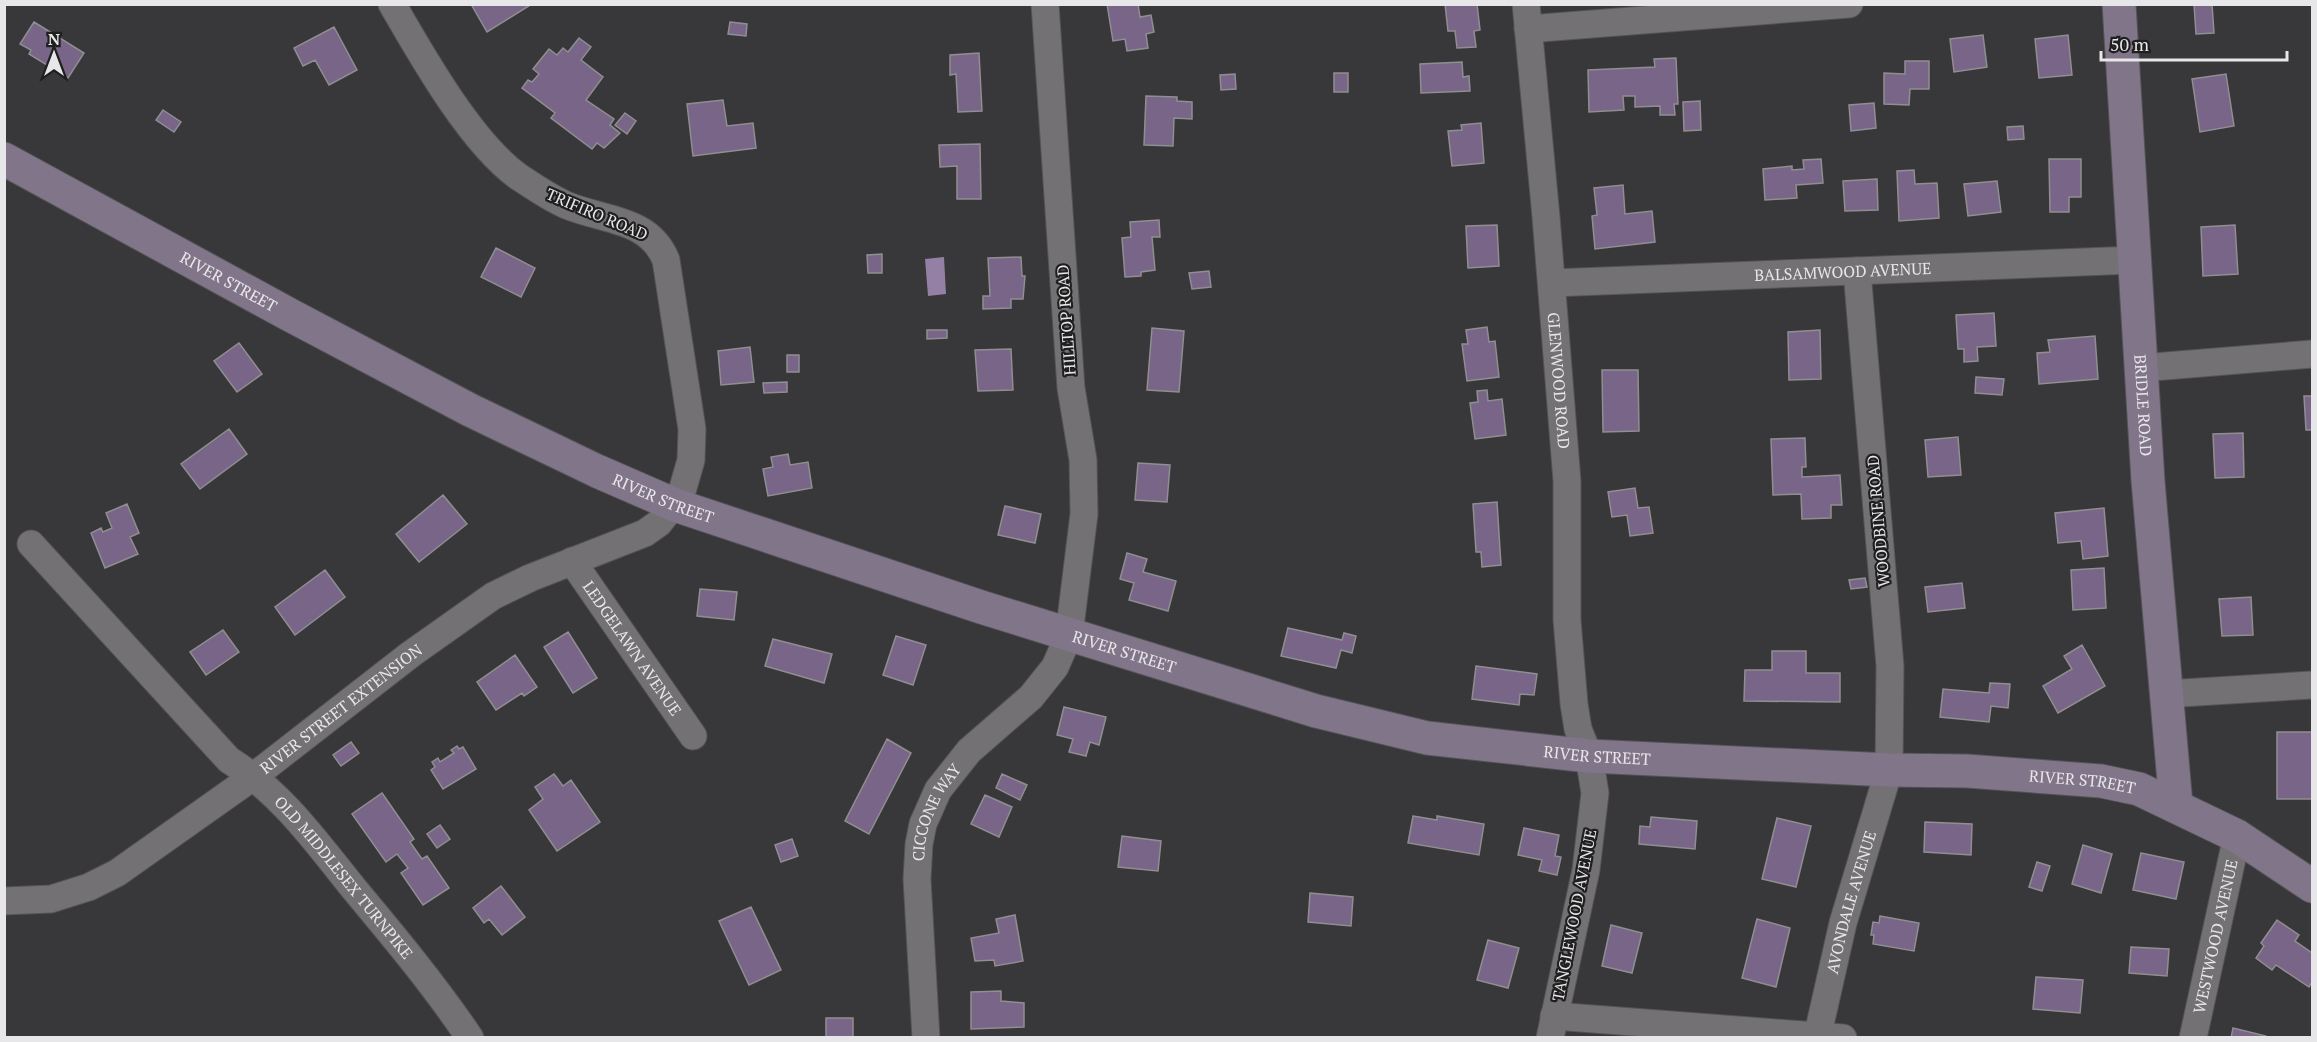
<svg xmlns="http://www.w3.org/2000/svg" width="2317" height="1042" viewBox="0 0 2317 1042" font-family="'PT Serif',serif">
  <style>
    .water { fill: #9480a5 }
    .building { fill: #786588; stroke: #8f8e90; stroke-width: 1.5 }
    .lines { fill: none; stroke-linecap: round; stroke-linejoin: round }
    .street-casing { stroke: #545355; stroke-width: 29 }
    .secondary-casing { stroke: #545355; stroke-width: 35 }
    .street { stroke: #737174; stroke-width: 27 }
    .secondary { stroke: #81758a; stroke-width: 33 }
    .labels { text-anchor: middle; stroke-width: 4.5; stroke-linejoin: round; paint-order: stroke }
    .street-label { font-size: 16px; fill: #e7e6e8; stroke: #1f1f20 }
  </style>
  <rect width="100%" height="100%" fill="#383739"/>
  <path class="water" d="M 944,257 L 946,294 L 928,296 L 925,259 Z"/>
  <path class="building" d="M 471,4 L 532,4 L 487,32 Z
    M 1107,4 L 1138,4 L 1140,17 L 1151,15 L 1154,32 L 1146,34 L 1148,48 L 1127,51 L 1125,39 L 1113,41 Z
    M 1445,4 L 1477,4 L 1480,30 L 1474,31 L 1476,47 L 1457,48 L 1455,31 L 1448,31 Z
    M 2194,4 L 2212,4 L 2214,33 L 2196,34 Z
    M 34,22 L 84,53 L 68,78 L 29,54 L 31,50 L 20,44 Z
    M 730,22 L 747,24 L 746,36 L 728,34 Z
    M 334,27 L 357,70 L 329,85 L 315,60 L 303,66 L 294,48 Z
    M 1983,35 L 1987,67 L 1954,72 L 1950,39 Z
    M 2068,35 L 2072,75 L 2039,78 L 2035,39 Z
    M 579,38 L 591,47 L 581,60 L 603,77 L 586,100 L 614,119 L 610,125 L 620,133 L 604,148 L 597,143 L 592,149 L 551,118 L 555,113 L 522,88 L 528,80 L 532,82 L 539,74 L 533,69 L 549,49 L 557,55 L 563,48 L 568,52 Z
    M 979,53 L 982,111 L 958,112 L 956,74 L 950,75 L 950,55 Z
    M 1676,58 L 1678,104 L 1674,104 L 1675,115 L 1660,115 L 1660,106 L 1635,107 L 1635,96 L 1623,96 L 1624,110 L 1589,112 L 1588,70 L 1655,67 L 1654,59 Z
    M 1905,61 L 1929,61 L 1929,89 L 1910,89 L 1909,105 L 1884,104 L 1884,73 L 1905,74 Z
    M 1462,62 L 1463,77 L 1469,76 L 1470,91 L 1421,93 L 1420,64 Z
    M 1334,73 L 1348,73 L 1348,92 L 1334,92 Z
    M 1235,74 L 1236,89 L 1221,90 L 1220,75 Z
    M 2226,74 L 2234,126 L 2200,132 L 2192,79 Z
    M 1146,96 L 1177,97 L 1177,101 L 1192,102 L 1192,119 L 1174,118 L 1173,146 L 1144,145 Z
    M 723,100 L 727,126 L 753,123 L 756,148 L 693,156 L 687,104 Z
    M 1700,101 L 1701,130 L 1684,131 L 1683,102 Z
    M 1874,103 L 1876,128 L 1851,131 L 1849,105 Z
    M 163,110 L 181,122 L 174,132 L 156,120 Z
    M 625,113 L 636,121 L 627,134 L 615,125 Z
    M 1481,123 L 1484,163 L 1452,166 L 1448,131 L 1462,130 L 1461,125 Z
    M 2023,126 L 2024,139 L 2008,140 L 2007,127 Z
    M 980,144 L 981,199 L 957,199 L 957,166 L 940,167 L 939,145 Z
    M 1821,159 L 1823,183 L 1796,185 L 1797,198 L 1765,200 L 1763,169 L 1792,166 L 1792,170 L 1804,169 L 1803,160 Z
    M 2049,159 L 2081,159 L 2081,197 L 2069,197 L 2069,212 L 2050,212 Z
    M 1914,170 L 1915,184 L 1937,183 L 1939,218 L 1899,221 L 1897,171 Z
    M 1877,179 L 1878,210 L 1845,211 L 1843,181 Z
    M 1997,181 L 2001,212 L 1968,216 L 1964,184 Z
    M 1623,185 L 1625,214 L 1652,211 L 1655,242 L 1595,249 L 1592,216 L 1597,215 L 1594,188 Z
    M 1159,220 L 1160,237 L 1152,237 L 1155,270 L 1141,272 L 1141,276 L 1125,277 L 1122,238 L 1131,237 L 1130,222 Z
    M 1497,225 L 1499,266 L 1468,268 L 1466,226 Z
    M 2235,225 L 2238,274 L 2203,276 L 2201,227 Z
    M 496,248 L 535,268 L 521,297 L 481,277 Z
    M 882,254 L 882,273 L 868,273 L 867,255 Z
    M 1021,257 L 1022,276 L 1025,276 L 1023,299 L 1011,299 L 1011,308 L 983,309 L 983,296 L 990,296 L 988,258 Z
    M 1209,271 L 1211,287 L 1192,289 L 1189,273 Z
    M 1994,313 L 1996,346 L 1977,347 L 1978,361 L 1964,362 L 1964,349 L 1958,349 L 1956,315 Z
    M 1487,327 L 1489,342 L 1495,341 L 1499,377 L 1467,381 L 1462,344 L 1468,344 L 1466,330 Z
    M 1152,328 L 1184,331 L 1179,392 L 1147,390 Z
    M 927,330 L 947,330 L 947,338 L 927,339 Z
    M 1820,330 L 1821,379 L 1789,380 L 1788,332 Z
    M 2095,336 L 2098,379 L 2039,384 L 2037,353 L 2050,352 L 2048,340 Z
    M 239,343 L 262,374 L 237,392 L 214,361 Z
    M 750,347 L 754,382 L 721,385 L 718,351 Z
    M 1011,349 L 1013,390 L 978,391 L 975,350 Z
    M 787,355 L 799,355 L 799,372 L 787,372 Z
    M 1602,370 L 1638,370 L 1639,431 L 1603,432 Z
    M 1976,377 L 2004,379 L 2002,395 L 1975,393 Z
    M 787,382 L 787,392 L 764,393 L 763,383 Z
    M 1487,390 L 1488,401 L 1502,399 L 1506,435 L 1475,439 L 1470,403 L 1478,402 L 1477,391 Z
    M 2304,396 L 2312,396 L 2312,430 L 2306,430 Z
    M 229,429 L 247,454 L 200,489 L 181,464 Z
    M 2243,433 L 2244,477 L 2215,478 L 2213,434 Z
    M 1958,437 L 1961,475 L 1928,477 L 1925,440 Z
    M 1805,438 L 1806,467 L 1802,467 L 1802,477 L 1840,475 L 1842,505 L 1831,505 L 1831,518 L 1802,519 L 1801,494 L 1773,495 L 1771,439 Z
    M 788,454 L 790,465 L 808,462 L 812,488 L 768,496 L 763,469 L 773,467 L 771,457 Z
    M 1138,463 L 1170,465 L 1167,502 L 1135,500 Z
    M 1635,488 L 1638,508 L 1649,507 L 1653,533 L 1630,536 L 1627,515 L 1612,517 L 1608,492 Z
    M 443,495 L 467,524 L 419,562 L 396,534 Z
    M 1497,502 L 1501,565 L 1482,567 L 1481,552 L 1476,552 L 1473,504 Z
    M 127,504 L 139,533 L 130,537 L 138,554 L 105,568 L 91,533 L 101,528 L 103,532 L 112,528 L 106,513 Z
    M 1005,506 L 1041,514 L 1035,543 L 998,535 Z
    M 2104,508 L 2108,556 L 2083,559 L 2081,541 L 2058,543 L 2055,513 Z
    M 1127,553 L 1147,559 L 1143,572 L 1176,581 L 1168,611 L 1129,600 L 1134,583 L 1120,579 Z
    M 2104,568 L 2106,608 L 2073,610 L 2071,570 Z
    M 325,570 L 345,597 L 295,635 L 275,607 Z
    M 1865,578 L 1867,587 L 1851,589 L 1849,580 Z
    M 1962,583 L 1965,608 L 1928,612 L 1925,587 Z
    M 700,589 L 737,592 L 734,620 L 697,616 Z
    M 2251,597 L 2253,635 L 2222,636 L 2219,599 Z
    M 1288,628 L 1342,640 L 1344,633 L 1356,636 L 1352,653 L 1341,650 L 1336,668 L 1281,656 Z
    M 223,630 L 239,652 L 206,675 L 190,652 Z
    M 568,632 L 597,678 L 573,693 L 544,647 Z
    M 896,636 L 926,645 L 913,685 L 883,675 Z
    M 773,639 L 832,654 L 824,683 L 765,666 Z
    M 2082,645 L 2105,686 L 2058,713 L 2043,686 L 2072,669 L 2064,656 Z
    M 1772,651 L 1806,651 L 1806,673 L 1840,673 L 1840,702 L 1744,701 L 1745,670 L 1772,670 Z
    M 515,655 L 537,687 L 524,696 L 522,693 L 496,710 L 477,682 Z
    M 1476,666 L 1537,674 L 1534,695 L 1520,694 L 1519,705 L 1472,699 Z
    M 1990,683 L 2010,684 L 2008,708 L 1991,706 L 1989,722 L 1940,717 L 1943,689 L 1989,693 Z
    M 1064,707 L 1106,717 L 1099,745 L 1090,742 L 1086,756 L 1069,752 L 1073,739 L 1057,735 Z
    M 2277,732 L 2312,732 L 2312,799 L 2277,799 Z
    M 887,739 L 911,753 L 869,834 L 845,821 Z
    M 351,742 L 359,753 L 341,766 L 333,755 Z
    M 457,746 L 459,749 L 463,747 L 476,769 L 443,789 L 431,770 L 435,767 L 432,762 L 438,758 L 440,762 L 454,753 L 451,750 Z
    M 554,774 L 563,786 L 571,780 L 600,822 L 557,851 L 529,810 L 543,799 L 535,787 Z
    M 1002,774 L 1027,785 L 1020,800 L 996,788 Z
    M 382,793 L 414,839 L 410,842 L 422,859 L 427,856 L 449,888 L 423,905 L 401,873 L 408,868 L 397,854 L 386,862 L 352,814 Z
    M 985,795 L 1012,807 L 999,837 L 971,824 Z
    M 1413,816 L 1437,820 L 1437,816 L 1484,824 L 1479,855 L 1408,843 Z
    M 1651,817 L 1697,821 L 1695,849 L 1639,844 L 1640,826 L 1650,827 Z
    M 1777,818 L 1811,826 L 1796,887 L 1762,879 Z
    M 1925,822 L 1972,824 L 1971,855 L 1924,852 Z
    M 440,825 L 450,839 L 437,848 L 427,834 Z
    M 1524,828 L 1559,835 L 1555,856 L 1561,857 L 1557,875 L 1539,871 L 1542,860 L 1518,855 Z
    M 1122,836 L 1161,841 L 1158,871 L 1118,867 Z
    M 792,839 L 798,856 L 781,862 L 775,845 Z
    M 2083,845 L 2112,854 L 2101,893 L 2072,884 Z
    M 2141,853 L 2184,862 L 2176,899 L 2133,890 Z
    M 2037,862 L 2050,866 L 2042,891 L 2029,887 Z
    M 501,886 L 525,917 L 502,935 L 489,919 L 484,923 L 473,908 Z
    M 1310,893 L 1353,897 L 1351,926 L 1308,922 Z
    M 751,907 L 781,970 L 749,985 L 719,921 Z
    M 1015,915 L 1023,961 L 995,966 L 994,960 L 975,961 L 971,938 L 999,933 L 996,919 Z
    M 1880,916 L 1919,923 L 1914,951 L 1873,944 L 1874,935 L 1871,935 L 1873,922 L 1879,923 Z
    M 1757,919 L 1790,928 L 1776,987 L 1742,978 Z
    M 2277,920 L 2299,935 L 2295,941 L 2312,953 L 2312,982 L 2309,987 L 2276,965 L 2272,970 L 2256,958 L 2264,946 L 2261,943 Z
    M 1611,925 L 1642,933 L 1632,973 L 1602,966 Z
    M 1488,940 L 1519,948 L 1508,988 L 1477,980 Z
    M 2131,947 L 2169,949 L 2167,976 L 2129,973 Z
    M 2036,977 L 2083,980 L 2080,1013 L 2033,1009 Z
    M 1001,991 L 1001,1001 L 1024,1003 L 1024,1027 L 971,1029 L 971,992 Z
    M 826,1018 L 853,1018 L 853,1038 L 826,1038 Z
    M 2233,1028 L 2266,1036 L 2266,1038 L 2231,1038 Z"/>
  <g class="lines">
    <defs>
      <g id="street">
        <path id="s1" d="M 1526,4 L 1546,217 L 1567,481 L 1567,620 L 1574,704 L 1578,729 L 1589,756 L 1595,793 L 1586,870 L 1550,1038"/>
        <path d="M 1528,29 L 1849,4"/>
        <path id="s2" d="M 1552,283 L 2134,260"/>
        <path d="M 2141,368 L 2312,354"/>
        <path id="s3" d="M 31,544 L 229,760 C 282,793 316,842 355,890 C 395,938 435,986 470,1038"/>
        <path id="s4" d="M 572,561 L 693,736"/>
        <path d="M 2165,694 L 2312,685"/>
        <path id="s5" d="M 4,901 L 51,899 L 89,887 L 117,873 L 254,776 L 411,654 L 493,596 L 530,578 L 645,533 L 659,523 L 681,495 L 691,460 L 692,429 L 666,260 C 649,218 604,221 566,205 C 550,198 534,187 519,177 C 471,143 422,56 392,4"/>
        <path d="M 1554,1016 L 1843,1038"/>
        <path id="s6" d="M 926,1038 L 917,879 L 919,844 L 923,824 L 938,790 L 969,751 L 1031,697 L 1055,667 L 1069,635 L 1084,514 L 1083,460 L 1071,388 L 1045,4"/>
        <path id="s7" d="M 1817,1038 L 1843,923 L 1889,770 L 1890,666 L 1857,271"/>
        <path id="s8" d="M 2193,1038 L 2237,836"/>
      </g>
      <g id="secondary">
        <path id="s9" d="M 2119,4 L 2148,481 L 2176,805"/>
        <path id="s10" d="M 4,159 L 290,315 L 470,410 L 597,471 L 675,505 L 981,607 L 1316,711 L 1427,738 L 1589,756 L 1889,770 L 1967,771 L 2101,781 L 2139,789 L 2237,836 L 2312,886"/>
      </g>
    </defs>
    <use href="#street" class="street-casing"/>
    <use href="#secondary" class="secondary-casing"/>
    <use href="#street" class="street"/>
    <use href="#secondary" class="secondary"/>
  </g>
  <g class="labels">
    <g class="street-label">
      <text transform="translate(597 214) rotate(23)" y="6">TRIFIRO ROAD</text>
      <text dy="6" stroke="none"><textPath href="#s2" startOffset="291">BALSAMWOOD AVENUE</textPath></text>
      <text dy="6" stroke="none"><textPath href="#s10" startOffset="256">RIVER STREET</textPath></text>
      <text transform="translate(1066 320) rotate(-94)" y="6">HILLTOP ROAD</text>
      <text dy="6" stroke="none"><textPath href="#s1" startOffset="378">GLENWOOD ROAD</textPath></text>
      <text dy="6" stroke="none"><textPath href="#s9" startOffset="402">BRIDLE ROAD</textPath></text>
      <text dy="6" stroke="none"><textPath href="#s10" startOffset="742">RIVER STREET</textPath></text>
      <text transform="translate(1878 521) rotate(-95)" y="6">WOODBINE ROAD</text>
      <text dy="6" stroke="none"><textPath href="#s4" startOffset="106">LEDGELAWN AVENUE</textPath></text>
      <text dy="6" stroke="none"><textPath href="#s10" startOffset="1228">RIVER STREET</textPath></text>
      <text dy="6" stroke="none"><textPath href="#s5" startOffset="396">RIVER STREET EXTENSION</textPath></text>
      <text dy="6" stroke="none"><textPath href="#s10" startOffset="1714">RIVER STREET</textPath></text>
      <text dy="6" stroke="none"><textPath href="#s10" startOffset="2200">RIVER STREET</textPath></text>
      <text dy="6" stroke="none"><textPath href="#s6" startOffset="230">CICCONE WAY</textPath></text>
      <text dy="6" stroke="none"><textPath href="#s3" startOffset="458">OLD MIDDLESEX TURNPIKE</textPath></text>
      <text dy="6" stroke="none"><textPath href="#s7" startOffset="140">AVONDALE AVENUE</textPath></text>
      <text transform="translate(1574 915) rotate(-79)" y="6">TANGLEWOOD AVENUE</text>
      <text dy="6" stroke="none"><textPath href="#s8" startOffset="104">WESTWOOD AVENUE</textPath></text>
    </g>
  </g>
  <rect width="2317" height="1042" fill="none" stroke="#e7e6e8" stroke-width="12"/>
  <g transform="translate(54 54)" stroke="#1f1f20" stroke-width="4.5" paint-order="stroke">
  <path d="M0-4.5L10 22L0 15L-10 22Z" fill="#e7e6e8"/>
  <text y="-9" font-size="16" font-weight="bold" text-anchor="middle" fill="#e7e6e8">N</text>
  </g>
  <path d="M2101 51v9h186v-9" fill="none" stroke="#e7e6e8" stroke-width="3"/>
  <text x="2110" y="51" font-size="18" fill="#e7e6e8" stroke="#1f1f20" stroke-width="4.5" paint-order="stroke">50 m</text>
</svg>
